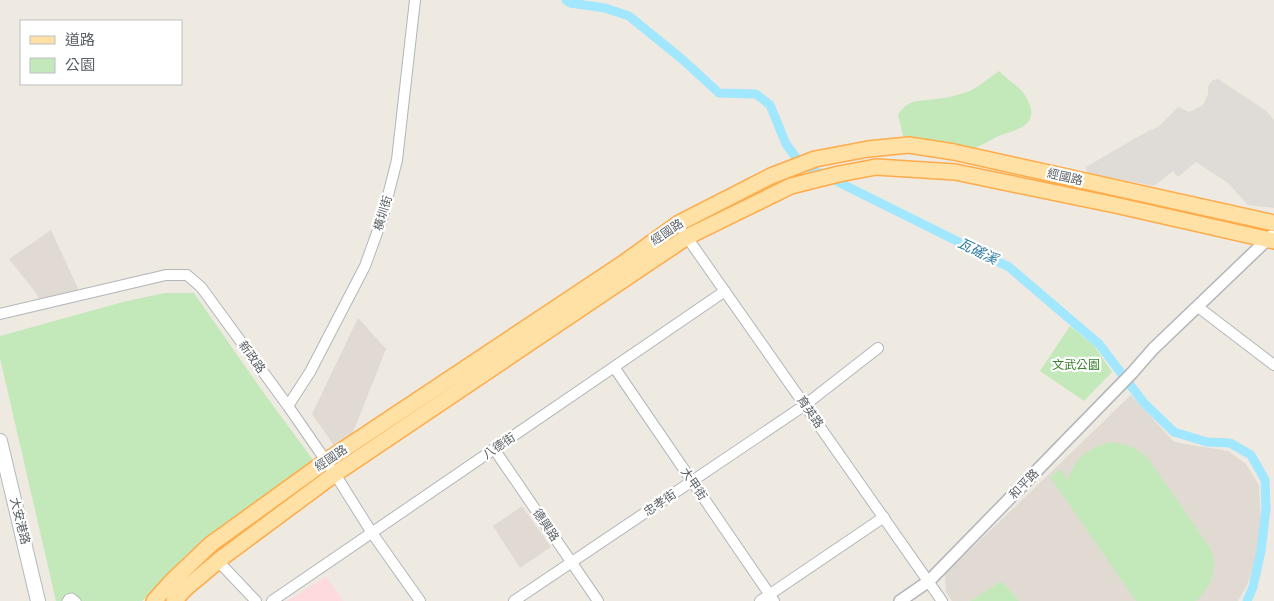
<svg xmlns="http://www.w3.org/2000/svg" width="1274" height="601" viewBox="0 0 1274 601" font-family="'Fira Sans','Noto Sans TC',sans-serif">
  <style>
    .industrial { fill: #dfdbd6 }
    .education { fill: #e1dad2 }
    .medical { fill: #fedade }
    .green { fill: #c3e9ba }
    .lines { fill: none; stroke-linecap: round; stroke-linejoin: round }
    .canal { stroke: #a0e7ff; stroke-width: 9 }
    .pedestrian-casing { stroke: #b2b6ba; stroke-width: 9 }
    .minor-casing { stroke: #b2b6ba; stroke-width: 12 }
    .tertiary-casing { stroke: #b2b6ba; stroke-width: 14 }
    .secondary-casing { stroke: #b3b9bd; stroke-width: 16 }
    .primary-casing { stroke: #ffab49; stroke-width: 18 }
    .pedestrian { stroke: #fff; stroke-width: 7 }
    .minor { stroke: #fff; stroke-width: 10 }
    .tertiary { stroke: #fff; stroke-width: 11 }
    .secondary { stroke: #fff; stroke-width: 14 }
    .primary { stroke: #ffe0a5; stroke-width: 15 }
    .labels { text-anchor: middle; stroke-width: 4.5; stroke-linejoin: round; paint-order: stroke }
    .street-label { font-size: 12px; fill: #5a6064; stroke: #fff }
    .park-label { font-size: 12px; fill: #37822a; stroke: #fff }
    .water-label { font-size: 14px; font-style: italic; fill: #2d7aa0; stroke: #fff }
  </style>
  <rect width="100%" height="100%" fill="#eee9e1"/>
  <path class="industrial" d="M 1218,79 L 1265,110 L 1274,120 L 1274,208 L 1248,205 L 1228,183 L 1196,162 L 1178,177 L 1173,171 L 1154,186 L 1087,173 L 1086,167 L 1148,131 L 1158,127 L 1178,107 L 1189,112 L 1201,106 L 1204,103 L 1208,94 L 1208,86 L 1213,80 Z"/>
  <path class="education" d="M 51,230 L 80,293 L 40,301 L 36,293 L 9,259 Z
    M 358,318 L 386,349 L 348,445 L 338,451 L 312,414 Z
    M 1131,395 L 1174,442 L 1228,451 L 1246,464 L 1259,485 L 1261,523 L 1255,564 L 1247,585 L 1238,601 L 952,601 L 946,592 L 945,574 Z
    M 522,506 L 551,547 L 520,568 L 493,526 Z"/>
  <path class="medical" d="M 326,577 L 343,601 L 287,601 Z"/>
  <path class="green" d="M 999,71 C 1007,80 1020,86 1026,97 C 1043,127 1015,129 996,137 C 987,142 975,150 964,150 C 944,148 923,143 904,139 L 898,115 C 909,98 918,102 935,99 C 947,98 959,95 970,91 C 980,86 989,78 999,71 Z
    M 164,293 L 194,293 L 263,392 L 316,464 L 226,524 L 186,555 L 142,601 L 56,601 L 0,358 L 0,336 L 123,302 Z
    M 1070,326 L 1094,346 L 1112,372 L 1084,401 L 1040,371 Z
    M 1114,442 L 1133,447 L 1148,458 L 1210,548 C 1219,569 1211,586 1196,601 L 1136,601 L 1050,477 L 1061,469 L 1068,480 C 1074,458 1091,445 1114,442 Z
    M 1002,581 L 1019,601 L 970,601 Z"/>
  <g class="lines">
    <path class="canal" d="M 566,0 L 570,3 L 605,8 L 629,16 L 683,60 L 719,93 L 756,94 L 770,105 L 786,144 L 800,163 L 1009,267 L 1099,344 L 1144,403 L 1174,432 L 1207,442 L 1230,443 L 1251,455 L 1265,480 L 1266,508 L 1261,551 L 1253,587 L 1247,601"/>
    <defs>
      <path id="pedestrian" d="M 66,601 L 68,598 L 72,597 L 77,601"/>
      <path id="minor" d="M 684,233 L 942,601
        M 1198,307 L 1274,365
        M 0,314 L 166,275 L 187,275 L 201,287 L 288,406 L 335,474 L 372,533 L 420,601
        M 614,367 L 774,601
        M 288,406 L 310,372 L 365,266 L 382,219 L 397,160 L 415,0
        M 494,449 L 598,601
        M 218,561 L 256,601
        M 272,601 L 725,291
        M 514,601 L 805,405 L 878,348
        M 760,601 L 884,517"/>
      <path id="tertiary" d="M 900,601 L 929,581 L 1132,373 L 1153,349 L 1271,236"/>
      <path id="secondary" d="M 0,441 L 38,601"/>
      <path id="primary" d="M 154,601 L 172,581 L 211,544 L 326,461 L 622,264 L 679,223 L 771,176 L 815,159 L 868,149 L 909,145 L 954,152 L 1274,223
        M 174,601 L 186,588 L 223,557 L 335,474 L 687,237 L 791,186 L 839,174 L 876,167 L 955,172 L 1115,205 L 1274,241"/>
    </defs>
    <use href="#pedestrian" class="pedestrian-casing"/>
    <use href="#minor" class="minor-casing"/>
    <use href="#tertiary" class="tertiary-casing"/>
    <use href="#secondary" class="secondary-casing"/>
    <use href="#primary" class="primary-casing"/>
    <use href="#pedestrian" class="pedestrian"/>
    <use href="#minor" class="minor"/>
    <use href="#tertiary" class="tertiary"/>
    <use href="#secondary" class="secondary"/>
    <use href="#primary" class="primary"/>
  </g>
  <g class="labels">
    <g class="street-label">
      <text transform="translate(1065 177) rotate(13)" y="4">經國路</text>
      <text transform="translate(383 213) rotate(-73)" y="4">橫圳街</text>
      <text transform="translate(667 232) rotate(-34)" y="4">經國路</text>
      <text transform="translate(252 357) rotate(54)" y="4">新政路</text>
      <text transform="translate(810 412) rotate(55)" y="4">育英路</text>
      <text transform="translate(499 446) rotate(-34)" y="4">八德街</text>
      <text transform="translate(331 458) rotate(-34)" y="4">經國路</text>
      <text transform="translate(694 484) rotate(56)" y="4">大甲街</text>
      <text transform="translate(1024 484) rotate(-46)" y="4">和平路</text>
      <text transform="translate(660 503) rotate(-34)" y="4">忠孝街</text>
      <text transform="translate(20 521) rotate(76)" y="4">大安港路</text>
      <text transform="translate(546 525) rotate(56)" y="4">德興路</text>
    </g>
    <g class="park-label">
      <text x="1076" y="369">文武公園</text>
    </g>
    <g class="water-label">
      <text transform="translate(978 251) rotate(26)" y="5">瓦磘溪</text>
    </g>
  </g>
  <rect x="20" y="20" width="162" height="65" fill="#ffffff" stroke="#bdbfc1"/>
  <rect x="30" y="36" width="25" height="8" fill="#ffe0a5" stroke="#bdbfc1"/>
  <text x="65" y="45" font-size="15" fill="#5a6064">道路</text>
  <rect x="30" y="58" width="25" height="15" fill="#c3e9ba" stroke="#bdbfc1"/>
  <text x="65" y="70" font-size="15" fill="#5a6064">公園</text>
</svg>
